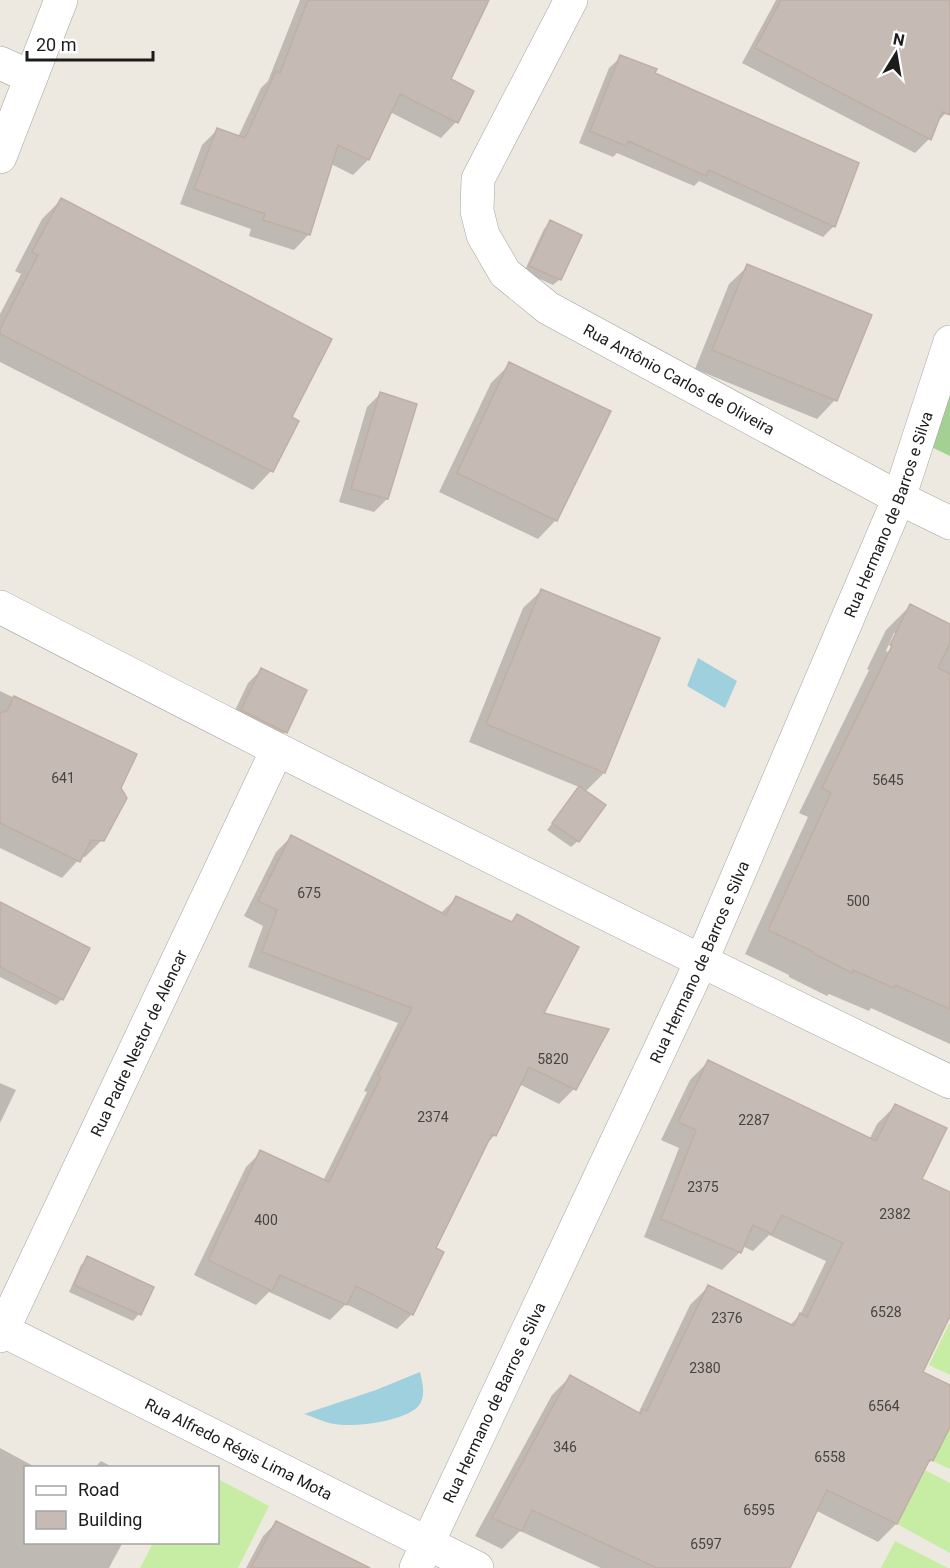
<svg xmlns="http://www.w3.org/2000/svg" width="950" height="1568" viewBox="0 0 950 1568" font-family="Roboto,sans-serif">
  <style>
    .grass { fill: #c7eca3 }
    .forest { fill: #a5d093 }
    .water { fill: #9ed0de }
    .shadow { fill: #0003; fill-rule: evenodd }
    .building { fill: #c6bbb4; stroke: #c0afa2; stroke-width: 1.5 }
    .lines { fill: none; stroke-linecap: round; stroke-linejoin: round }
    .minor-casing { stroke: #a3a3a3; stroke-width: 34 }
    .minor { stroke: #fff; stroke-width: 33 }
    .labels { text-anchor: middle; stroke-width: 4.5; stroke-linejoin: round; paint-order: stroke }
    .number-label { font-size: 14px; fill: #464442 }
    .street-label { font-size: 16px; fill: #1c1c1c; stroke: #fff }
  </style>
  <rect width="100%" height="100%" fill="#eee9e0"/>
  <path class="grass" d="M 950,1322 L 950,1375 L 929,1365 Z
    M 950,1427 L 950,1469 L 933,1461 Z
    M 925,1470 L 950,1483 L 950,1553 L 897,1524 Z
    M 218,1479 L 269,1506 L 238,1568 L 140,1568 L 153,1543 L 218,1542 Z
    M 895,1541 L 948,1568 L 881,1568 Z"/>
  <path class="forest" d="M 950,371 L 950,456 L 925,444 Z"/>
  <path class="water" d="M 698,658 L 737,681 L 725,708 L 687,686 Z
    M 420,1372 C 422,1381 426,1394 420,1404 C 409,1421 354,1428 335,1424 C 325,1423 314,1417 304,1414 L 376,1390 Z"/>
  <path class="shadow" d="M 300,0 L 487,0 L 449,80 L 472,91 L 456,122 L 441,138 L 390,112 L 368,160 L 353,175 L 331,164 L 309,234 L 294,250 L 249,236 L 251,229 L 180,204 L 202,145 L 217,130 L 238,137 L 261,88 L 268,81 Z
    M 776,0 L 950,0 L 950,104 L 946,113 L 936,123 L 929,139 L 915,153 L 742,63 Z
    M 621,57 L 653,74 L 834,226 L 823,237 L 699,181 L 694,186 L 617,153 L 613,157 L 579,143 L 609,68 Z
    M 61,200 L 271,471 L 253,490 L 0,362 L 0,314 L 21,274 L 15,271 L 42,219 Z
    M 550,222 L 560,279 L 553,285 L 524,272 L 544,229 Z
    M 748,266 L 835,400 L 817,419 L 695,369 L 729,284 Z
    M 510,364 L 556,520 L 538,539 L 439,492 L 491,383 Z
    M 380,394 L 387,499 L 374,512 L 339,502 L 367,407 Z
    M 541,591 L 659,639 L 604,773 L 585,792 L 578,841 L 571,847 L 547,830 L 579,787 L 469,742 L 523,608 Z
    M 910,606 L 950,626 L 950,1044 L 871,1008 L 869,1011 L 829,994 L 827,996 L 789,977 L 789,975 L 745,954 L 808,817 L 799,813 L 869,670 L 867,669 L 886,630 ZM 894,633 L 898,633 L 888,652 L 886,651 Z
    M 261,670 L 285,732 L 273,745 L 229,723 L 248,683 Z
    M 0,691 L 135,755 L 119,788 L 102,840 L 85,857 L 81,857 L 62,878 L 0,848 Z
    M 291,837 L 440,914 L 456,898 L 510,923 L 517,916 L 541,1014 L 574,1089 L 559,1104 L 519,1084 L 495,1135 L 485,1145 L 434,1248 L 412,1314 L 397,1329 L 346,1304 L 330,1320 L 269,1292 L 256,1305 L 194,1275 L 246,1167 L 261,1152 L 323,1181 L 367,1092 L 364,1091 L 398,1023 L 248,967 L 263,926 L 244,916 L 276,852 Z
    M 0,904 L 62,999 L 56,1005 L 0,977 Z
    M 708,1062 L 869,1140 L 877,1124 L 895,1106 L 920,1180 L 950,1194 L 950,1319 L 947,1318 L 921,1373 L 950,1387 L 950,1424 L 932,1460 L 924,1467 L 896,1524 L 878,1542 L 815,1510 L 788,1568 L 601,1568 L 520,1531 L 502,1549 L 475,1536 L 552,1395 L 570,1377 L 638,1414 L 690,1305 L 708,1287 L 790,1325 L 800,1315 L 826,1261 L 769,1235 L 753,1251 L 742,1246 L 740,1252 L 722,1270 L 644,1237 L 679,1148 L 661,1140 L 690,1080 Z
    M 0,1083 L 16,1090 L 0,1123 Z
    M 88,1258 L 152,1287 L 139,1314 L 133,1321 L 69,1292 L 81,1265 Z
    M 0,1448 L 37,1468 L 26,1468 L 26,1542 L 123,1542 L 109,1568 L 0,1568 Z
    M 101,1461 L 114,1468 L 94,1468 Z
    M 276,1523 L 341,1568 L 246,1568 L 263,1536 Z"/>
  <path class="building" d="M 308,0 L 489,0 L 451,79 L 474,91 L 458,123 L 400,94 L 369,160 L 338,145 L 310,235 L 263,220 L 265,214 L 194,189 L 217,128 L 245,138 L 276,71 L 280,73 Z
    M 781,0 L 950,0 L 950,115 L 942,112 L 931,140 L 755,48 Z
    M 620,55 L 657,69 L 655,73 L 859,163 L 835,227 L 709,170 L 706,176 L 628,141 L 626,146 L 590,131 Z
    M 61,198 L 332,339 L 292,417 L 299,421 L 273,472 L 0,334 L 0,329 L 38,255 L 32,252 Z
    M 550,220 L 582,235 L 561,280 L 529,266 Z
    M 747,264 L 872,315 L 837,401 L 712,350 Z
    M 509,362 L 611,411 L 557,521 L 457,473 Z
    M 380,392 L 417,404 L 388,499 L 351,489 Z
    M 541,589 L 660,638 L 605,773 L 486,724 Z
    M 910,604 L 950,624 L 950,643 L 938,668 L 950,674 L 950,1009 L 895,985 L 894,988 L 853,970 L 852,973 L 813,953 L 812,951 L 768,930 L 831,793 L 822,788 L 892,646 L 890,645 Z
    M 261,668 L 307,690 L 287,733 L 241,710 Z
    M 14,696 L 137,754 L 121,788 L 127,798 L 104,841 L 91,840 L 80,862 L 0,823 L 0,713 L 7,711 Z
    M 579,786 L 606,805 L 579,842 L 552,823 Z
    M 291,835 L 446,915 L 456,896 L 512,922 L 517,914 L 579,947 L 544,1013 L 609,1029 L 576,1090 L 529,1067 L 496,1136 L 492,1134 L 436,1248 L 444,1252 L 413,1315 L 356,1286 L 347,1305 L 280,1275 L 272,1291 L 208,1260 L 260,1150 L 329,1182 L 381,1077 L 378,1075 L 412,1008 L 262,952 L 277,910 L 258,901 Z
    M 0,902 L 90,948 L 63,1000 L 0,967 Z
    M 708,1060 L 876,1141 L 895,1104 L 947,1128 L 922,1179 L 950,1192 L 950,1316 L 923,1372 L 950,1385 L 950,1427 L 933,1461 L 930,1459 L 897,1524 L 827,1490 L 790,1568 L 657,1568 L 532,1510 L 522,1531 L 492,1518 L 570,1375 L 641,1414 L 643,1409 L 647,1411 L 708,1285 L 794,1326 L 800,1313 L 807,1317 L 843,1243 L 782,1215 L 772,1234 L 753,1225 L 741,1253 L 661,1219 L 696,1130 L 678,1122 Z
    M 87,1256 L 154,1287 L 141,1315 L 74,1285 Z
    M 276,1521 L 370,1568 L 251,1568 Z"/>
  <g class="lines">
    <defs>
      <g id="minor">
        <path id="s1" d="M 571,0 L 478,179 L 477,211 L 483,235 L 505,273 L 548,308 L 899,498 L 950,523"/>
        <path d="M 0,63 L 31,77"/>
        <path d="M 0,157 L 61,0"/>
        <path d="M 0,607 C 314,770 631,928 950,1082"/>
        <path id="s2" d="M 0,1329 L 477,1568"/>
        <path id="s3" d="M 0,1336 L 277,750"/>
        <path id="s4" d="M 416,1568 L 701,962 L 899,498 L 950,342"/>
      </g>
    </defs>
    <use href="#minor" class="minor-casing"/>
    <use href="#minor" class="minor"/>
  </g>
  <g class="labels">
    <g class="number-label">
      <text x="63" y="783">641</text>
      <text x="888" y="785">5645</text>
      <text x="309" y="898">675</text>
      <text x="858" y="906">500</text>
      <text x="553" y="1064">5820</text>
      <text x="433" y="1122">2374</text>
      <text x="754" y="1125">2287</text>
      <text x="703" y="1192">2375</text>
      <text x="895" y="1219">2382</text>
      <text x="266" y="1225">400</text>
      <text x="886" y="1317">6528</text>
      <text x="727" y="1323">2376</text>
      <text x="705" y="1373">2380</text>
      <text x="884" y="1411">6564</text>
      <text x="565" y="1452">346</text>
      <text x="830" y="1462">6558</text>
      <text x="759" y="1515">6595</text>
      <text x="706" y="1549">6597</text>
    </g>
    <g class="street-label">
      <text dy="6" stroke="none"><textPath href="#s1" startOffset="507">Rua Antônio Carlos de Oliveira</textPath></text>
      <text dy="6" stroke="none"><textPath href="#s4" startOffset="1155">Rua Hermano de Barros e Silva</textPath></text>
      <text dy="6" stroke="none"><textPath href="#s4" startOffset="669">Rua Hermano de Barros e Silva</textPath></text>
      <text dy="6" stroke="none"><textPath href="#s3" startOffset="324">Rua Padre Nestor de Alencar</textPath></text>
      <text dy="6" stroke="none"><textPath href="#s4" startOffset="183">Rua Hermano de Barros e Silva</textPath></text>
      <text dy="6" stroke="none"><textPath href="#s2" startOffset="267">Rua Alfredo Régis Lima Mota</textPath></text>
    </g>
  </g>
  <rect x="24" y="1466" width="195" height="78" fill="#ffffff" stroke="#a4a4a4" stroke-width="1.5"/>
  <rect x="36" y="1486" width="30" height="9" fill="#ffffff" stroke="#a4a4a4" stroke-width="1.5"/>
  <text x="78" y="1496" font-size="18" fill="#1c1c1c">Road</text>
  <rect x="36" y="1511" width="30" height="18" fill="#c6bbb4" stroke="#a4a4a4" stroke-width="1.5"/>
  <text x="78" y="1526" font-size="18" fill="#1c1c1c">Building</text>
  <g transform="translate(896 54) rotate(11)" stroke="#ffffff" stroke-width="4.5" paint-order="stroke">
  <path d="M0-4.5L10 22L0 15L-10 22Z" fill="#1c1c1c"/>
  <text y="-9" font-size="16" font-weight="bold" text-anchor="middle" fill="#1c1c1c">N</text>
  </g>
  <path d="M27 51v9h126v-9" fill="none" stroke="#1c1c1c" stroke-width="3"/>
  <text x="36" y="51" font-size="18" fill="#1c1c1c" stroke="#ffffff" stroke-width="4.5" paint-order="stroke">20 m</text>
</svg>
